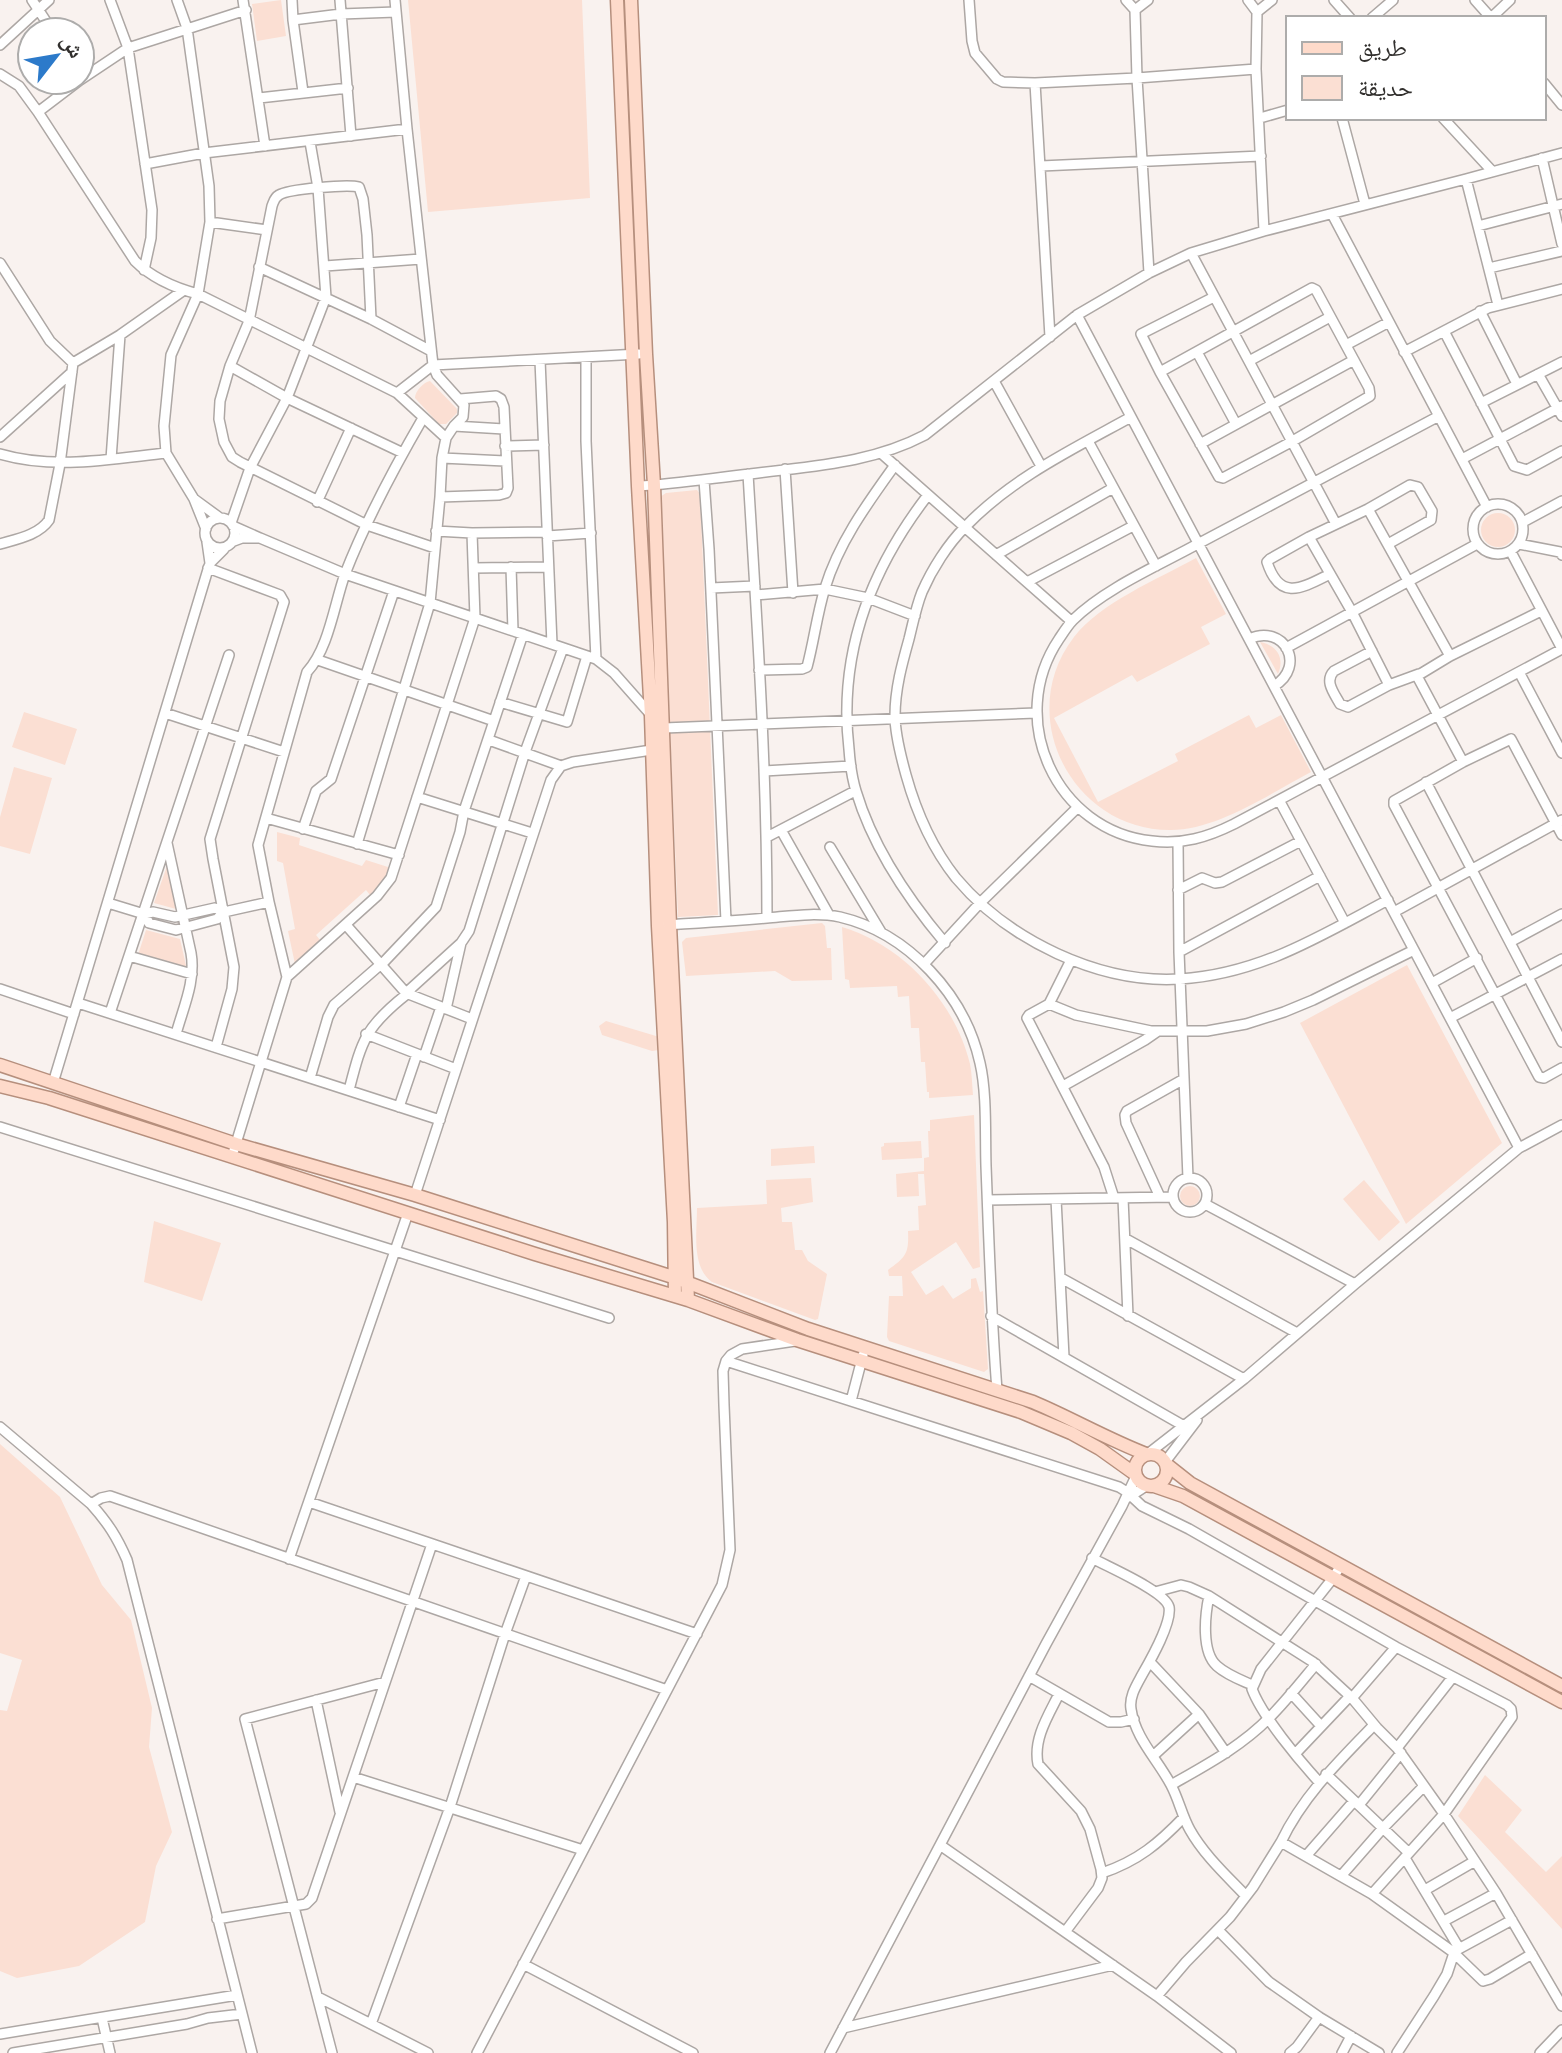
<svg xmlns="http://www.w3.org/2000/svg" width="1562" height="2053" viewBox="0 0 1562 2053" font-family="'Golos Text','Noto Naskh Arabic',sans-serif">
  <style>
    .green { fill: #fbdfd3 }
    .lines { fill: none; stroke-linecap: round; stroke-linejoin: round }
    .minor-casing { stroke: #ada7a4; stroke-width: 12 }
    .major-casing { stroke: #b68f7d; stroke-width: 15 }
    .minor { stroke: #fff; stroke-width: 9 }
    .major { stroke: #fedaca; stroke-width: 12 }
  </style>
  <rect width="100%" height="100%" fill="#f9f2ef"/>
  <path class="green" d="M 281,0 L 286,36 L 257,41 L 252,4 Z
    M 408,0 L 582,0 L 590,198 L 428,212 Z
    M 430,381 L 457,409 L 457,413 L 446,424 L 439,424 L 415,398 C 415,391 424,382 430,381 Z
    M 697,490 L 700,494 L 718,915 L 678,917 L 660,497 L 666,493 Z
    M1481 530a17 17 0 1 1 34 0a17 17 0 1 1-34 0Z
    M 1196,558 L 1226,614 L 1201,627 L 1210,644 L 1137,682 L 1132,675 L 1054,718 L 1098,802 L 1178,761 L 1175,754 L 1249,715 L 1256,728 L 1281,715 L 1311,772 C 1271,793 1217,830 1171,830 C 1073,831 1013,716 1074,637 C 1100,603 1158,579 1196,558 Z
    M 1260,642 C 1277,645 1285,658 1278,674 Z
    M 24,712 L 77,729 L 65,765 L 12,747 Z
    M 14,767 L 52,778 L 30,854 L 0,846 L 0,817 Z
    M 277,832 L 300,838 L 299,845 L 362,866 L 366,860 L 391,868 L 386,880 L 370,895 L 366,890 L 316,935 L 320,940 L 295,964 L 288,931 L 295,929 L 283,863 L 277,861 Z
    M 167,866 L 176,909 L 154,903 Z
    M 822,923 L 825,926 L 827,948 L 831,948 L 832,980 L 792,981 L 775,971 L 686,976 L 682,942 L 686,938 Z
    M 842,927 C 903,945 955,1002 970,1064 C 972,1074 972,1084 973,1095 L 929,1098 L 929,1092 L 927,1092 L 925,1062 L 921,1062 L 919,1028 L 911,1028 L 909,996 L 898,997 L 897,986 L 850,988 L 849,980 L 845,979 Z
    M 146,930 L 180,939 L 187,970 L 138,955 Z
    M 1407,965 L 1502,1143 L 1406,1224 L 1300,1023 Z
    M 606,1021 L 656,1036 L 661,1039 L 659,1050 L 652,1051 L 602,1035 L 599,1026 Z
    M 974,1115 L 980,1267 L 973,1269 L 956,1242 L 911,1272 L 926,1295 L 943,1285 L 953,1299 L 971,1288 L 971,1279 L 976,1278 L 980,1292 L 983,1291 L 988,1369 L 984,1372 L 889,1341 L 887,1337 L 889,1296 L 903,1296 L 902,1276 L 889,1276 L 888,1270 C 906,1257 909,1254 908,1231 L 919,1230 L 918,1206 L 926,1205 L 924,1174 L 918,1174 L 919,1196 L 897,1197 L 896,1174 L 924,1171 L 924,1158 L 929,1157 L 928,1131 L 930,1131 L 930,1120 Z
    M 921,1141 L 922,1158 L 882,1160 L 881,1147 L 884,1146 L 884,1143 Z
    M 814,1146 L 815,1163 L 771,1166 L 771,1149 Z
    M 811,1178 L 813,1202 L 781,1208 L 782,1222 L 792,1222 L 795,1250 L 802,1250 L 808,1261 L 827,1274 L 818,1319 L 815,1320 L 712,1282 C 691,1267 697,1232 697,1208 L 767,1204 L 766,1180 Z
    M 1364,1180 L 1400,1222 L 1379,1241 L 1343,1199 Z
    M1180 1196a10 10 0 1 1 20 0a10 10 0 1 1-20 0Z
    M 154,1221 L 221,1243 L 202,1301 L 144,1282 Z
    M 0,1444 L 60,1497 L 102,1585 L 131,1620 L 152,1708 L 149,1747 L 172,1832 L 156,1866 L 145,1922 L 79,1966 L 17,1978 L 0,1971 L 0,1710 L 7,1711 L 22,1660 L 0,1653 Z
    M 1485,1775 L 1522,1810 L 1505,1832 L 1546,1872 L 1562,1856 L 1562,1929 L 1458,1816 Z"/>
  <g class="lines">
    <defs>
      <path id="minor" d="M 32,0 L 53,32
        M 110,0 L 128,48 L 152,210 L 151,238 L 144,270
        M 177,0 L 187,28 L 209,186 L 210,222 L 198,294 L 171,355 L 164,426 L 166,453 L 194,499 L 206,529
        M 243,0 L 265,146
        M 292,0 L 293,20 L 341,14 L 396,12
        M 340,0 L 351,136
        M 395,0 L 407,129 L 433,365 L 639,354
        M 969,0 L 972,41 L 975,53 L 997,79 L 1003,82 L 1035,83 L 1137,78 L 1256,69
        M 1126,0 L 1135,10
        M 1148,0 L 1135,10 L 1137,78 L 1149,273
        M 1248,0 L 1257,12
        M 1334,0 L 1350,18
        M 1475,0 L 1491,18 L 1510,0
        M 1372,18 L 1393,0
        M 293,20 L 303,92
        M 0,45 L 49,0
        M 0,74 L 19,86 L 38,112 L 135,261 C 153,279 175,288 198,294 L 397,393 L 446,438
        M 80,80 L 128,48 L 246,10
        M 1035,83 L 1050,337
        M 1544,83 L 1562,105
        M 259,98 L 348,88
        M 38,112 L 80,80
        M 1260,118 L 1288,110
        M 1342,118 L 1365,204
        M 1443,118 L 1492,171
        M 1542,158 L 1562,244
        M 145,164 L 204,153 L 407,129
        M 1041,166 L 1261,156
        M 1466,179 L 1498,305
        M 1332,214 L 1487,507
        M 210,222 L 267,230
        M 1478,226 L 1562,204
        M 1264,231 L 1256,69 L 1257,12 L 1272,0
        M 1191,253 L 1336,524
        M 0,263 L 50,341 L 73,363 L 120,335 L 184,290
        M 325,266 L 421,259
        M 259,267 L 371,319 L 431,351
        M 1489,268 L 1562,251
        M 1480,311 L 1517,384
        M 1077,315 L 1519,1148
        M 371,319 L 367,235 L 363,199 L 359,187 C 348,184 288,189 279,195 C 274,198 274,201 272,206 L 249,321 L 230,366 L 220,401 L 219,419 L 224,442 L 232,457 L 240,462 L 367,525 L 435,548
        M 1444,331 L 1514,466 L 1527,470 L 1562,451
        M 1346,345 L 1389,322
        M 1197,352 L 1236,424
        M 1404,352 L 1488,308 L 1562,289
        M 586,357 L 586,441 L 596,659
        M 540,360 L 552,644
        M 1249,361 L 1330,317
        M 230,366 L 287,398 L 403,453
        M 1160,372 L 1312,288 L 1316,290 L 1369,388 L 1370,396 L 1291,442 L 1223,478 L 1219,477 L 1160,372 L 1141,334 L 1214,297
        M 1538,374 L 1562,416
        M 994,381 L 1041,466
        M 1481,403 L 1562,362
        M 1439,416 C 1357,460 1274,503 1192,547 C 1155,567 1103,590 1073,620 C 1068,625 1063,633 1059,639 C 1005,719 1056,831 1152,841 C 1182,845 1208,837 1234,824 L 1562,649
        M 1131,417 C 1073,449 1012,478 965,527 C 948,544 932,569 922,592 C 916,607 913,623 909,639 C 902,664 895,689 895,716 C 895,735 901,757 906,775 C 916,811 933,849 956,878 C 1008,940 1099,984 1180,979 C 1260,974 1320,936 1388,900
        M 454,426 L 504,429
        M 0,437 L 72,372
        M 1088,441 L 1156,566
        M 1200,444 L 1354,360
        M 505,446 L 544,445
        M 0,454 C 55,470 111,459 166,453
        M 882,454 L 1071,621
        M 442,458 L 505,461
        M 111,459 L 120,335
        M 1462,459 L 1562,406
        M 785,469 L 793,593
        M 748,474 C 757,622 767,770 767,918
        M 704,480 L 709,549 L 726,921
        M 638,486 C 676,484 713,478 750,474 C 810,466 870,464 925,435 L 1077,315 L 1149,273 L 1191,253 L 1264,231 L 1466,179 L 1562,153
        M 928,495 C 870,570 838,654 849,749 C 850,763 852,778 856,791 C 873,848 907,898 945,943
        M 440,497 L 499,495 L 506,493 L 508,488 L 504,407 L 501,399 L 496,396 L 460,399
        M 194,499 L 220,518
        M 317,502 L 351,428
        M1473 529a25 25 0 1 1 50 0a25 25 0 1 1-50 0Z
        M 1368,509 L 1410,485 L 1418,487 L 1432,511 L 1431,520 L 1388,544
        M205 533a15 15 0 1 1 30 0a15 15 0 1 1-30 0Z
        M 1523,522 L 1562,501
        M 231,523 L 250,468 L 287,398 L 326,297 L 318,188 L 310,142
        M 233,526 L 260,538 L 242,538 L 234,541
        M 436,531 L 472,533 L 547,532
        M 547,536 L 591,533
        M 1309,537 L 1352,612 L 1389,685 L 1419,674
        M 260,538 L 345,574 L 596,659 L 614,673 L 652,716
        M 207,542 L 210,563 L 224,549
        M 0,544 C 17,539 39,535 49,520 L 60,464 L 73,363
        M 1519,544 L 1560,552 L 1562,555
        M 1511,552 L 1562,649
        M 996,555 L 1113,488
        M 511,567 L 513,631
        M 208,568 L 280,595 L 284,602 L 210,839 L 213,859 L 234,967 L 232,989 L 216,1047
        M 474,568 L 548,567
        M 1330,574 C 1302,588 1280,602 1267,562 L 1270,559 L 1309,537 L 1368,509 L 1450,656
        M 1027,582 L 1133,526
        M 711,588 L 755,586
        M 756,595 L 825,589 L 868,598 L 915,616
        M 1249,639 C 1284,623 1307,666 1274,686
        M 1286,648 L 1477,544
        M 1372,651 L 1334,671 C 1324,681 1334,693 1340,704 L 1348,707 L 1389,685
        M 318,660 L 494,721
        M 759,670 L 802,669 L 807,667 C 814,641 817,614 825,588 C 839,542 867,504 895,465
        M 1519,672 L 1562,753
        M 500,702 L 567,722 L 587,656
        M 165,713 L 284,752
        M 664,728 L 1036,713
        M 489,740 L 561,766
        M 1463,762 L 1417,676 L 1450,656 L 1541,611
        M 764,771 L 851,766
        M 1426,782 L 1562,1042
        M 417,797 L 532,833
        M 1279,800 L 1345,923
        M 266,818 L 399,855
        M 303,829 L 316,791 L 331,779 L 394,591
        M 781,830 L 829,915
        M 1562,835 L 1511,739 L 1463,762 L 1394,801 L 1394,805 L 1539,1077 L 1544,1078 L 1562,1068
        M 767,837 L 855,791
        M 1178,842 L 1179,952 L 1188,1178
        M 167,843 L 191,953 C 196,981 183,1008 176,1034
        M 357,844 L 430,603 L 440,497 L 442,458 L 446,438 L 454,426 L 463,417 L 464,405 L 437,375 L 433,365 L 397,393
        M 830,847 L 881,932
        M 1178,890 L 1202,878 L 1215,883 L 1222,882 L 1301,841
        M 108,903 L 144,914 L 153,912 L 175,917 L 215,908 L 224,912
        M 1394,912 L 1562,820
        M 144,914 L 149,923 L 176,930 L 217,919 L 224,912 L 269,902
        M 346,925 L 406,993 L 472,1019
        M 664,925 C 698,923 733,921 767,918 C 791,916 816,912 840,917 C 908,933 965,995 980,1063 C 987,1093 985,1134 986,1166 C 989,1241 991,1315 997,1390
        M 1510,942 L 1562,914
        M 1179,952 L 1320,876
        M 129,956 L 192,974
        M 1071,960 L 1049,1004 L 1029,1015 L 1027,1018 L 1104,1167 L 1114,1198
        M 924,964 L 980,903 L 1078,807
        M 381,965 L 436,907 L 460,832 L 464,811 L 523,634
        M 287,977 L 377,896 L 391,878 L 475,618 L 472,533
        M 1432,983 L 1477,958
        M 0,989 L 74,1014
        M 406,993 L 461,943 L 469,931 L 525,752 L 563,648
        M 78,1003 L 440,1120
        M 1049,1004 L 1076,1015 L 1151,1031 L 1207,1031 L 1246,1024 L 1284,1012 L 1313,1000 L 1414,950
        M 446,1009 L 461,943
        M 110,1013 L 229,655
        M 1450,1018 L 1562,959
        M 366,1034 L 456,1069
        M 424,1057 L 441,1007
        M 310,1078 L 328,1017 L 334,1005 L 380,965
        M 53,1083 L 209,566
        M 1063,1086 L 1145,1040 L 1158,1031
        M 349,1090 C 362,1040 365,1027 407,994
        M 399,1107 L 417,1054
        M 0,1127 L 609,1318
        M 234,1150 L 287,977 L 269,902 L 258,845 L 307,672 C 329,648 334,605 345,574 C 366,520 394,468 423,418
        M1173 1195a17 17 0 1 1 34 0a17 17 0 1 1-34 0Z
        M 415,1195 L 551,780 L 561,766 L 573,762 L 658,749
        M 1160,1197 L 1126,1123 L 1125,1115 L 1127,1111 L 1184,1079
        M 1123,1198 L 1128,1316
        M 1056,1199 L 1064,1357
        M 988,1200 L 1172,1197
        M 1205,1204 L 1355,1284
        M 1126,1239 L 1297,1333
        M 1061,1278 L 1244,1379
        M 991,1316 L 1184,1426
        M 726,1361 L 1119,1487 L 1127,1492 L 1142,1506 L 1189,1529 L 1396,1647 L 1507,1705 L 1511,1709 L 1512,1717 L 1444,1814 L 1372,1894
        M 851,1401 L 863,1355
        M 0,1427 L 91,1504 C 108,1523 117,1537 127,1560 L 252,2053
        M 1149,1453 L 1244,1379 L 1355,1284 L 1519,1148 L 1562,1125
        M 1165,1462 L 1197,1420
        M 1136,1476 L 1122,1506 L 1046,1644 L 940,1845 L 1157,1996 L 1231,2053
        M 1129,1497 L 1146,1486
        M 309,1502 L 697,1634
        M 91,1504 L 101,1498 L 110,1496 L 667,1690
        M 1092,1558 C 1108,1567 1165,1591 1169,1607 C 1172,1623 1150,1661 1142,1675 C 1136,1686 1129,1697 1131,1709 C 1135,1738 1158,1760 1171,1785 C 1179,1800 1182,1816 1190,1830 C 1204,1855 1227,1876 1246,1896
        M 289,1559 L 408,1213
        M 1155,1592 L 1181,1585 L 1189,1587 L 1209,1596 L 1313,1662 L 1352,1698 L 1377,1728 L 1397,1748 L 1444,1814 L 1496,1893 L 1562,2006
        M 1209,1596 C 1205,1615 1201,1652 1217,1666 C 1227,1675 1241,1680 1252,1685
        M 1150,1662 L 1199,1714 L 1226,1753
        M 1029,1676 L 1109,1722 L 1121,1722 L 1134,1719
        M 1291,1693 L 1321,1726
        M 1059,1694 C 1048,1716 1033,1739 1038,1764 L 1081,1811 L 1090,1829 L 1101,1869 L 1102,1878 L 1098,1888 L 1065,1932
        M 1352,1698 L 1396,1647
        M 316,1700 L 340,1812
        M 1374,1725 C 1339,1761 1303,1796 1281,1842 L 1372,1894 L 1453,1952
        M 1397,1748 L 1452,1678
        M 1295,1754 L 1350,1696
        M 1153,1756 L 1199,1714
        M 1326,1774 L 1409,1853
        M 353,1777 L 583,1850
        M 1319,1782 C 1299,1760 1262,1716 1252,1689 L 1261,1669 L 1333,1578 L 1341,1565
        M 1171,1785 C 1206,1765 1242,1746 1270,1717 C 1286,1701 1301,1682 1316,1664
        M 1359,1805 L 1401,1753
        M 1306,1856 L 1354,1801
        M 1405,1858 L 1459,1948
        M 1102,1873 C 1138,1861 1159,1843 1184,1817
        M 1341,1876 L 1383,1828 L 1424,1786
        M 1425,1890 L 1475,1861
        M 217,1919 L 306,1904 L 312,1898 L 432,1544
        M 1512,1920 L 1453,1952 L 1483,1981 L 1490,1979 L 1532,1954
        M 1444,1921 L 1496,1893
        M 1218,1930 L 1269,1982 L 1319,2017 L 1379,2053
        M 523,1964 L 693,2053
        M 1157,1996 L 1186,1962 L 1230,1917 L 1253,1887 L 1281,1842
        M 318,1997 L 428,2053
        M 102,2018 L 110,2053
        M 371,2024 L 450,1807 L 505,1634 L 526,1576
        M 843,2028 L 1113,1965
        M 0,2034 L 237,1995
        M 13,2053 L 187,2024 L 208,2018 L 242,2014
        M 332,2053 L 245,1719 L 385,1682
        M 477,2053 L 722,1585 L 730,1550 L 724,1405 L 723,1371 L 726,1361 L 731,1355 L 742,1349 L 795,1341
        M 830,2053 L 940,1845
        M 1290,2053 L 1297,2047 L 1319,2017
        M 1342,2053 L 1351,2036
        M 1397,2053 L 1434,1996 L 1447,1974 L 1454,1953
        M 1540,2053 L 1562,2030"/>
      <path id="major" d="M 617,0 L 638,486 L 651,716 L 658,926 L 674,1222 L 675,1296
        M 631,0 L 646,354 L 654,485 L 670,925 L 688,1300
        M 0,1065 L 236,1144 L 415,1195 L 676,1278 L 808,1329 L 1033,1402 C 1071,1418 1107,1439 1146,1454
        M 0,1086 L 49,1098 L 535,1254 L 688,1300 L 797,1340 L 1021,1412 L 1071,1433 L 1100,1449 L 1135,1474
        M1135 1470a16 16 0 1 1 32 0a16 16 0 1 1-32 0Z
        M 1166,1464 L 1190,1483 L 1562,1686
        M 1154,1486 L 1183,1496 L 1562,1702"/>
    </defs>
    <use href="#minor" class="minor-casing"/>
    <use href="#major" class="major-casing"/>
    <use href="#minor" class="minor"/>
    <use href="#major" class="major"/>
  </g>
  <rect x="1286" y="16" width="260" height="104" fill="#ffffff" stroke="#adacab" stroke-width="2"/>
  <rect x="1302" y="42" width="40" height="12" fill="#fedaca" stroke="#adacab" stroke-width="2"/>
  <text x="1358" y="56" font-size="24" fill="#32302e">طريق</text>
  <rect x="1302" y="76" width="40" height="24" fill="#fbdfd3" stroke="#adacab" stroke-width="2"/>
  <text x="1358" y="96" font-size="24" fill="#32302e">حديقة</text>
  <g transform="translate(56 56) rotate(59)"><circle r="38" fill="#ffffff" stroke="#adacab" stroke-width="2"/>
  <path d="M0-6L14 30L0 20L-14 30Z" fill="#2c7aca"/>
  <text y="-12" font-size="22" font-weight="bold" text-anchor="middle" fill="#32302e">ش</text>
  </g>
</svg>
